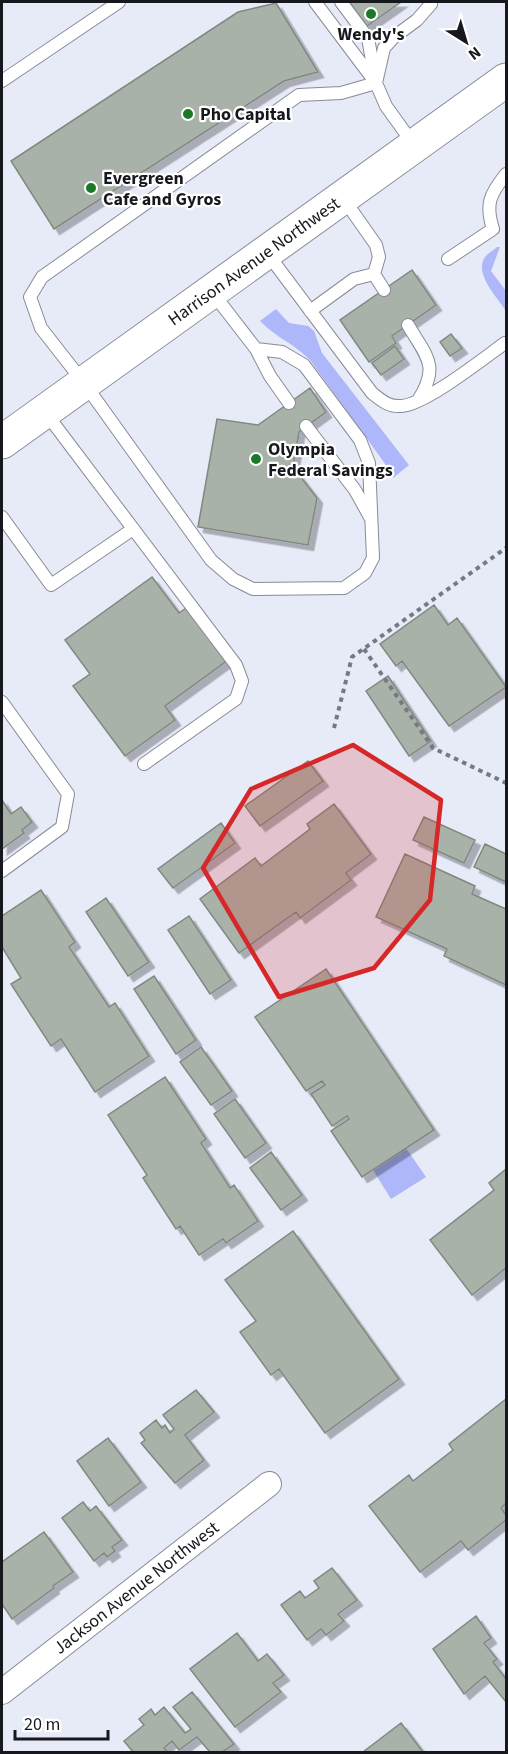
<svg xmlns="http://www.w3.org/2000/svg" width="508" height="1754" viewBox="0 0 508 1754" font-family="'Source Sans 3',sans-serif">
  <style>
    .green { fill: #adb7f9 }
    .building { fill: #a9b2a8; stroke: #808980; stroke-width: 1.5; filter: url(#shadow) }
    .lines { fill: none; stroke-linecap: round; stroke-linejoin: round }
    .service-casing { stroke: #898b97; stroke-width: 14 }
    .minor-casing { stroke: #898b97; stroke-width: 26 }
    .secondary-casing { stroke: #898b97; stroke-width: 35 }
    .path { stroke: #777982; stroke-width: 4; stroke-dasharray: 4.5 4.5; stroke-linecap: butt }
    .service { stroke: #fff; stroke-width: 12 }
    .minor { stroke: #fff; stroke-width: 24 }
    .secondary { stroke: #fff; stroke-width: 33 }
    .marked { fill: #d62828; fill-opacity: 0.2; stroke: #d62828; stroke-width: 4.5; stroke-linejoin: round }
    .poi-dot { fill: #1b7827; stroke: #fff; stroke-width: 2 }
    .labels { text-anchor: middle; stroke-width: 4.5; stroke-linejoin: round; paint-order: stroke }
    .poi-label { font-size: 18px; font-weight: bold; fill: #17181d; stroke: #fff; text-anchor: start }
    .street-label { font-size: 18px; fill: #17181d; stroke: #fff }
  </style>
  <defs>
    <filter id="shadow"><feDropShadow dx="5.5" dy="5.5" stdDeviation="0" flood-color="#0004"/></filter>
  </defs>
  <rect width="100%" height="100%" fill="#e7eaf7"/>
  <path class="green" d="M 497,247 L 500,247 L 491,271 L 506,291 L 506,311 C 498,298 472,272 486,256 C 488,253 494,250 497,247 Z
    M 276,309 L 289,323 L 308,326 L 314,331 L 322,353 L 409,465 L 393,478 L 391,472 L 310,360 C 295,344 275,337 260,321 Z
    M 406,1148 L 426,1177 L 391,1199 L 373,1170 Z"/>
  <path class="building" d="M 349,2 L 401,2 L 367,26 Z
    M 276,3 L 318,72 L 284,81 L 54,229 L 11,161 L 238,12 Z
    M 412,270 L 436,305 L 392,336 L 396,343 L 369,362 L 340,320 Z
    M 451,334 L 462,348 L 450,356 L 440,342 Z
    M 395,346 L 404,359 L 381,375 L 372,363 Z
    M 310,388 L 326,412 L 299,432 L 293,467 L 317,498 L 308,545 L 198,527 L 217,419 L 258,425 Z
    M 152,577 L 179,613 L 189,606 L 228,660 L 165,706 L 175,720 L 125,756 L 73,686 L 90,674 L 65,640 Z
    M 434,605 L 448,625 L 457,618 L 506,687 L 449,726 L 402,661 L 396,666 L 380,644 Z
    M 388,676 L 431,741 L 409,756 L 366,691 Z
    M 308,761 L 323,781 L 260,826 L 245,806 Z
    M 2,800 L 11,814 L 21,807 L 32,822 L 22,830 L 24,833 L 2,849 Z
    M 334,804 L 371,854 L 346,873 L 351,880 L 300,918 L 296,912 L 239,953 L 200,899 L 255,858 L 261,866 L 310,829 L 307,824 Z
    M 424,817 L 475,840 L 464,863 L 413,840 Z
    M 221,823 L 235,843 L 173,888 L 158,869 Z
    M 485,844 L 506,854 L 506,882 L 474,867 Z
    M 405,854 L 475,886 L 472,894 L 506,909 L 506,985 L 444,956 L 447,949 L 376,917 Z
    M 41,890 L 75,942 L 69,947 L 109,1007 L 115,1003 L 149,1056 L 95,1092 L 61,1039 L 51,1046 L 11,984 L 21,978 L 2,947 L 2,916 Z
    M 106,898 L 149,962 L 128,976 L 86,912 Z
    M 189,916 L 231,980 L 210,994 L 168,930 Z
    M 326,969 L 434,1130 L 362,1177 L 331,1131 L 349,1119 L 347,1116 L 332,1126 L 311,1094 L 325,1085 L 322,1081 L 306,1091 L 255,1017 Z
    M 154,976 L 196,1040 L 176,1054 L 134,989 Z
    M 201,1047 L 232,1091 L 211,1105 L 180,1062 Z
    M 165,1077 L 206,1139 L 201,1143 L 230,1188 L 234,1185 L 258,1221 L 226,1243 L 223,1239 L 199,1255 L 180,1226 L 176,1229 L 143,1178 L 147,1175 L 108,1115 Z
    M 235,1099 L 266,1143 L 245,1158 L 214,1114 Z
    M 271,1152 L 302,1195 L 281,1210 L 250,1168 Z
    M 506,1169 L 506,1268 L 472,1295 L 430,1240 L 494,1190 L 489,1183 Z
    M 293,1231 L 399,1379 L 325,1433 L 279,1369 L 271,1375 L 240,1332 L 256,1321 L 225,1280 Z
    M 196,1390 L 214,1412 L 185,1435 L 204,1460 L 175,1483 L 141,1443 L 145,1440 L 140,1433 L 156,1420 L 162,1428 L 165,1425 L 170,1433 L 174,1429 L 163,1415 Z
    M 506,1399 L 506,1503 L 501,1508 L 506,1515 L 506,1520 L 468,1550 L 461,1541 L 420,1572 L 369,1506 L 409,1475 L 413,1481 L 453,1450 L 449,1444 Z
    M 108,1438 L 141,1482 L 109,1506 L 77,1461 Z
    M 83,1502 L 90,1511 L 96,1506 L 122,1540 L 112,1547 L 115,1551 L 107,1557 L 104,1553 L 94,1561 L 62,1518 Z
    M 44,1532 L 73,1572 L 53,1586 L 54,1588 L 12,1619 L 2,1604 L 2,1562 Z
    M 332,1568 L 357,1600 L 338,1614 L 344,1621 L 326,1635 L 321,1629 L 307,1640 L 281,1605 L 300,1591 L 305,1598 L 319,1588 L 314,1581 Z
    M 476,1616 L 491,1638 L 484,1643 L 497,1659 L 493,1662 L 506,1679 L 506,1702 L 485,1676 L 464,1694 L 433,1649 Z
    M 237,1633 L 258,1661 L 267,1654 L 284,1675 L 273,1683 L 281,1692 L 235,1727 L 190,1669 Z
    M 192,1692 L 234,1744 L 222,1752 L 210,1752 L 197,1737 L 179,1750 L 172,1741 L 164,1748 L 168,1752 L 133,1752 L 124,1741 L 144,1725 L 139,1719 L 151,1709 L 155,1715 L 164,1707 L 185,1733 L 191,1729 L 173,1707 Z
    M 401,1723 L 423,1752 L 363,1752 Z"/>
  <g class="lines">
    <defs>
      <path id="service" d="M 315,2 L 376,83
        M 341,2 L 368,38 L 375,78
        M 2,81 L 119,2
        M 376,83 L 384,48 L 394,37 L 417,20 L 431,4 L 430,2
        M 343,198 L 376,245 L 379,257 L 374,274 L 384,290
        M 267,253 L 372,393 C 381,400 388,407 401,406 C 425,405 484,358 505,343
        M 448,259 L 493,229 C 485,204 490,194 506,174
        M 212,292 L 256,349 L 282,352 L 304,365 L 360,440 L 369,463 L 373,558 L 365,573 L 344,588 L 253,589 L 233,579 L 211,560 L 84,383 L 41,328 L 30,297 L 42,277 L 299,95 L 341,93 L 376,83 L 386,106 L 414,145
        M 310,311 L 354,279 L 374,274
        M 408,325 C 426,356 440,365 419,399
        M 256,349 L 270,376 L 289,403
        M 45,412 L 236,665 L 242,681 L 236,699 L 144,764
        M 306,426 L 355,490 L 370,517
        M 2,517 L 51,585 L 133,529
        M 2,702 L 68,794 L 62,827 L 2,871"/>
      <g id="minor">
        <path id="s1" d="M 2,1692 L 269,1484"/>
      </g>
      <g id="secondary">
        <path id="s2" d="M 2,442 L 506,80"/>
      </g>
    </defs>
    <use href="#service" class="service-casing"/>
    <use href="#minor" class="minor-casing"/>
    <use href="#secondary" class="secondary-casing"/>
    <path class="path" d="M 364,649 L 433,748 L 506,783
      M 334,728 L 352,657 L 506,548"/>
    <use href="#service" class="service"/>
    <use href="#minor" class="minor"/>
    <use href="#secondary" class="secondary"/>
  </g>
  <path class="marked" d="M 353,745 L 441,800 L 430,900 L 374,968 L 279,997 L 203,868 L 251,789 Z"/>
  <g class="poi-dot">
    <circle cx="371" cy="14" r="6"/>
    <circle cx="188" cy="114" r="6"/>
    <circle cx="91" cy="188" r="6"/>
    <circle cx="256" cy="459" r="6"/>
  </g>
  <g class="labels">
    <g class="poi-label">
      <text x="371" y="40" text-anchor="middle">Wendy's</text>
      <text x="200" y="120">Pho Capital</text>
      <text x="103" y="184">Evergreen<tspan x="103" dy="21">Cafe and Gyros</tspan></text>
      <text x="268" y="455">Olympia<tspan x="268" dy="21">Federal Savings</tspan></text>
    </g>
    <g class="street-label">
      <text dy="6" stroke="none"><textPath href="#s2" startOffset="310">Harrison Avenue Northwest</textPath></text>
      <text dy="6" stroke="none"><textPath href="#s1" startOffset="170">Jackson Avenue Northwest</textPath></text>
    </g>
  </g>
  <rect width="508" height="1754" fill="none" stroke="#17181d" stroke-width="6"/>
  <g transform="translate(466 42) rotate(143)" stroke="#ffffff" stroke-width="4.5" paint-order="stroke">
  <path d="M0-4.5L10 22L0 15L-10 22Z" fill="#17181d"/>
  <text y="-9" font-size="16" font-weight="bold" text-anchor="middle" fill="#17181d">N</text>
  </g>
  <path d="M15 1730v9h93v-9" fill="none" stroke="#17181d" stroke-width="3"/>
  <text x="24" y="1730" font-size="18" fill="#17181d" stroke="#ffffff" stroke-width="4.5" paint-order="stroke">20 m</text>
</svg>
